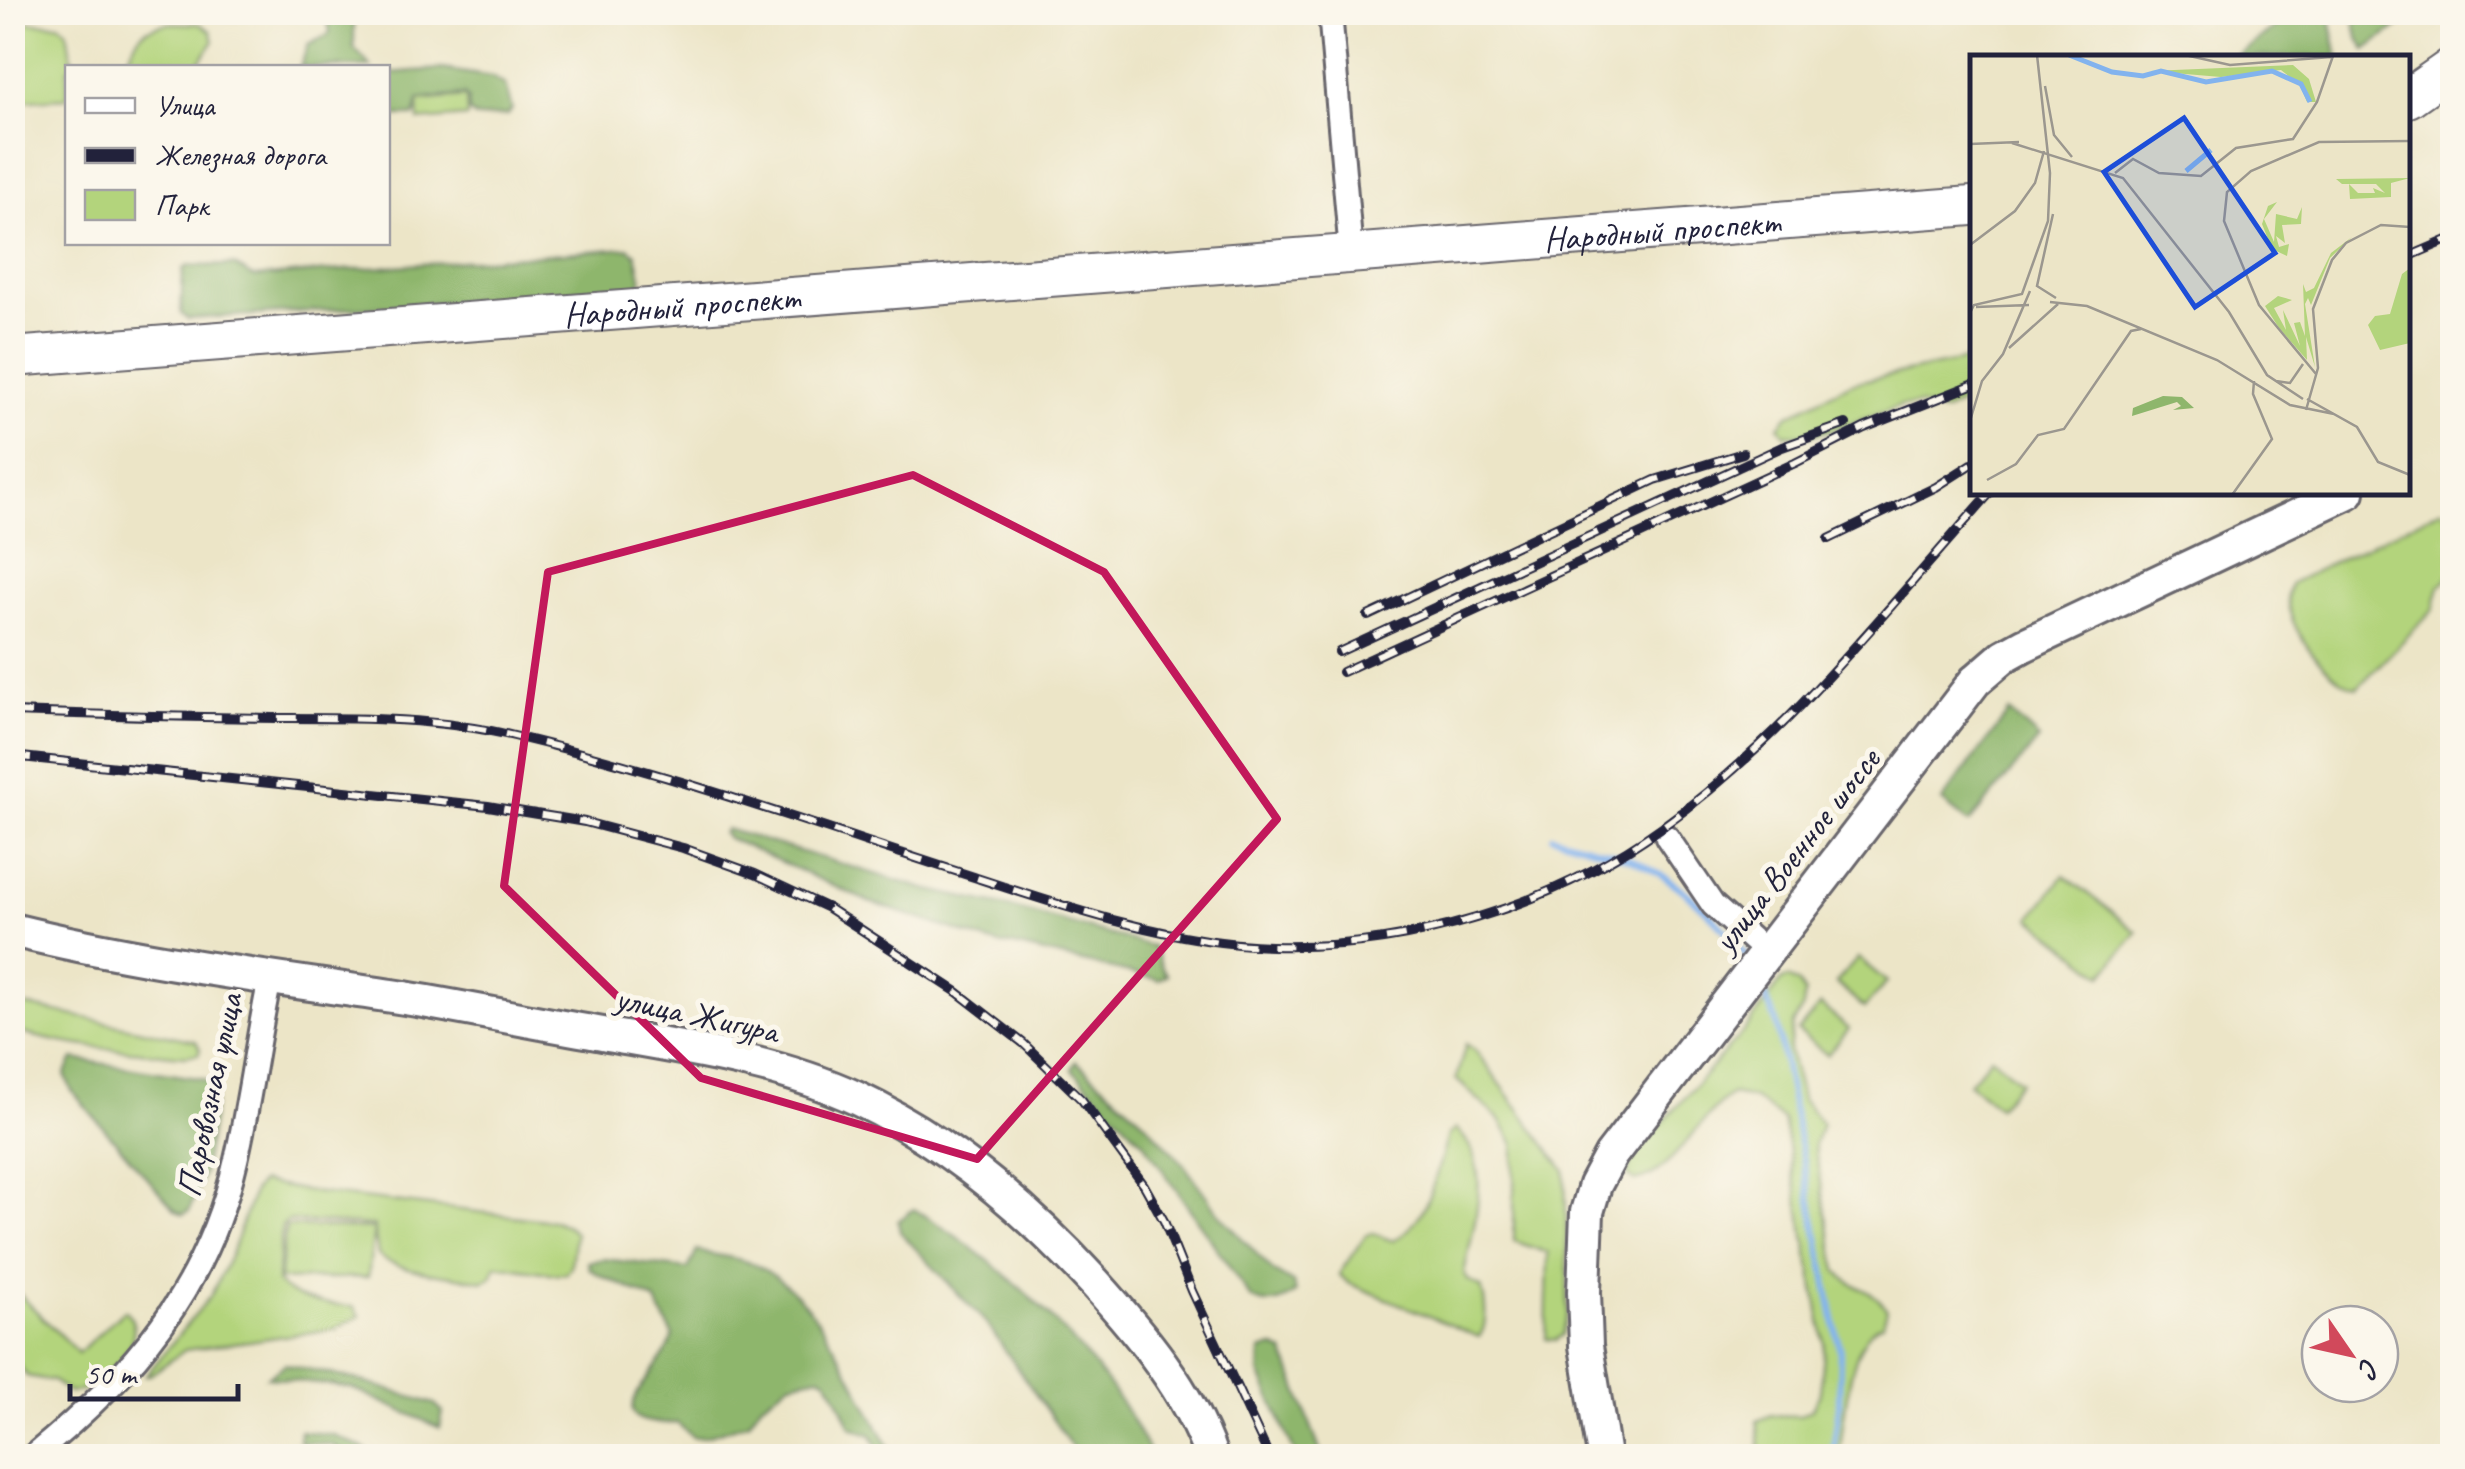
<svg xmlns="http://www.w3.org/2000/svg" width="2465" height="1469" viewBox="0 0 2465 1469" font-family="Caveat,sans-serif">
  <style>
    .green { fill: #b3d47c; stroke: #6a7b5c; stroke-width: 2.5 }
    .forest { fill: #8eb66c; stroke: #586c54; stroke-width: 2.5 }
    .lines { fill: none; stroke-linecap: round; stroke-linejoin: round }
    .stream { stroke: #82b3ee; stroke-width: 6 }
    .minor-casing { stroke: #69666c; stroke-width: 28 }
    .secondary-casing { stroke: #69666c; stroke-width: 38 }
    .primary-casing { stroke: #69666c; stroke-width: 42 }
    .minor { stroke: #fff; stroke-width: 22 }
    .secondary { stroke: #fff; stroke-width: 32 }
    .primary { stroke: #fff; stroke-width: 38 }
    .rail-casing { stroke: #22223b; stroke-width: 10 }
    .rail { stroke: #fbf7ec; stroke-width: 6; stroke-dasharray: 19; stroke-linecap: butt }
    .marked { fill: none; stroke: #c2185b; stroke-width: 8; stroke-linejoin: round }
    .labels { text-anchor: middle; stroke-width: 10; stroke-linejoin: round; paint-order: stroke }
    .street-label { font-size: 35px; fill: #22223b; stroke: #fbf7ec }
    .inset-river { fill: none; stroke: #82b3ee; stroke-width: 5 }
    .inset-road { fill: none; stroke: #9b978f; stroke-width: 2.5 }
    .view { fill: #1d4ed8; fill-opacity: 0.15; stroke: #1d4ed8; stroke-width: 5 }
    .inset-edge { fill: none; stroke: #22223b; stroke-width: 5 }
  </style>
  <rect width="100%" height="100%" fill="#fbf7ec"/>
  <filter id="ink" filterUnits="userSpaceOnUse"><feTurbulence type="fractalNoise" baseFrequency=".01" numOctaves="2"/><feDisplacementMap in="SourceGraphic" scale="20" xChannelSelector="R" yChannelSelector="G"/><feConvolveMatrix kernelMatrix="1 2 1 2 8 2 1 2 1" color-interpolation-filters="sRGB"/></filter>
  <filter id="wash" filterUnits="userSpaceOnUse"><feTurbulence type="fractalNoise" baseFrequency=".0048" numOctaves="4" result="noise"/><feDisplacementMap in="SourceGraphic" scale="40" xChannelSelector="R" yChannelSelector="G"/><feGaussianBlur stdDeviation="2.25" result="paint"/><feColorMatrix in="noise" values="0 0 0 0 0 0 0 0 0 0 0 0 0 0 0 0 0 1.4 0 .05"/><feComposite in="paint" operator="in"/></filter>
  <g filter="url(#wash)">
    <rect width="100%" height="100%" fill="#ece5c7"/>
    <path class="green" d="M 13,22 L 60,24 L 67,31 L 72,60 L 89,67 L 68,68 L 67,98 L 13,101 Z
      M 173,23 L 200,24 L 211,31 L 214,41 L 196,67 L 116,67 C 144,49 122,29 173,23 Z
      M 466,97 L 467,117 L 419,121 L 418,101 Z
      M 1972,359 L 1972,399 L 1943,412 L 1919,405 L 1901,406 L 1832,430 L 1811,435 L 1785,434 L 1779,426 L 1787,416 L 1851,383 Z
      M 2442,509 L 2452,521 L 2452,572 L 2440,586 L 2434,609 L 2357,688 C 2327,681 2273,613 2291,583 Z
      M 2064,875 L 2137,932 L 2103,975 L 2031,918 Z
      M 1858,958 L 1887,982 L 1864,1008 L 1836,983 Z
      M 1788,978 L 1799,984 L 1805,993 L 1803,1007 L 1793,1024 L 1789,1051 L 1802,1100 L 1822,1124 L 1814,1144 L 1837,1270 C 1850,1289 1875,1288 1887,1310 L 1883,1324 C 1848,1333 1844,1424 1839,1456 L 1761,1456 L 1757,1421 L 1771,1415 L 1799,1416 L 1812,1409 L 1820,1393 L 1825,1344 L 1783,1120 L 1753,1098 L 1732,1094 C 1701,1114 1671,1176 1635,1181 L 1627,1175 L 1631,1162 L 1641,1147 L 1748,1026 L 1782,980 Z
      M 13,1003 L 196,1041 L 200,1049 L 198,1054 L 184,1056 C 127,1050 68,1048 13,1030 Z
      M 1820,1005 L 1849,1029 L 1827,1055 L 1798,1031 Z
      M 1466,1044 L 1475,1050 L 1565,1171 L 1568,1313 L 1562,1335 L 1556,1340 L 1546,1339 L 1548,1253 L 1514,1241 L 1514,1144 L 1500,1120 L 1456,1079 Z
      M 1991,1057 L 2020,1081 L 1998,1107 L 1969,1083 Z
      M 1456,1129 C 1496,1165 1472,1228 1464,1274 L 1468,1280 L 1481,1287 C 1486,1302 1488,1326 1479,1337 L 1348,1283 L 1339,1274 L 1365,1236 L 1372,1233 L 1393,1241 C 1429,1222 1437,1170 1448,1135 Z
      M 261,1182 L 312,1192 L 554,1221 L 568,1226 L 575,1233 L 571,1266 L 567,1273 L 555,1274 L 496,1265 L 491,1277 L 484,1281 C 458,1276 397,1272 378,1255 L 374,1229 L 368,1277 L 279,1280 L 286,1226 L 374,1229 L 374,1226 L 288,1221 L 282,1226 L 277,1282 C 295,1303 328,1304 354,1307 L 360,1316 L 334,1329 L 185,1350 L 150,1375 L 146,1375 L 211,1295 L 231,1254 L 254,1190 Z
      M 12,1287 L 78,1353 L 124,1310 C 157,1336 98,1391 69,1393 L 53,1381 L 27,1376 L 13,1357 Z"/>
    <path class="forest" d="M 325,13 L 354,13 L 354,48 L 371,67 L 300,67 L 308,45 L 328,35 L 330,31 Z
      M 2296,13 L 2329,13 L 2338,57 L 2234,57 Z
      M 2353,13 L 2353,12 L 2417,13 L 2366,50 L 2358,37 Z
      M 442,69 L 492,77 L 505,85 L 512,109 L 508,115 L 476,118 L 469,112 L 468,99 L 464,95 L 418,100 L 415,116 L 391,116 L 388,113 L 388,73 Z
      M 628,248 L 636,254 L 642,280 L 637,289 L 628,291 L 188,319 L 181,314 L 183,269 L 188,266 L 233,265 L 254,277 Z
      M 2009,712 L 2039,739 L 1969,823 L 1942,801 Z
      M 726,829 L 925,889 L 1013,908 L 1152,946 C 1160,956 1158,965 1167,975 L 1159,980 L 1010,945 L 999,945 L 869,902 L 728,838 L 723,833 Z
      M 73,1059 L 203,1079 L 217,1088 L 203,1175 L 189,1211 L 183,1214 L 175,1210 L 72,1091 L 65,1075 Z
      M 1076,1061 L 1144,1121 L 1182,1162 L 1221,1216 L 1274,1272 L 1293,1283 L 1296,1292 C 1283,1303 1266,1308 1250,1297 L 1145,1144 L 1072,1069 Z
      M 914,1209 C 1004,1262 1107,1360 1151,1456 L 1078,1456 L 987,1324 L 900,1232 L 898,1221 Z
      M 697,1251 C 716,1256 740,1257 757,1266 C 827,1300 856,1396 895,1456 L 882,1456 L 872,1435 L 851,1427 L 835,1392 L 826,1378 L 820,1376 L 791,1382 L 761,1404 L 749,1422 L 704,1437 L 693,1437 L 677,1423 C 583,1428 666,1370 673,1336 L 655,1300 L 597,1274 L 589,1268 L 588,1262 L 604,1259 L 688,1269 Z
      M 1273,1347 L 1284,1352 L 1322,1456 L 1296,1456 L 1260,1373 L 1261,1351 Z
      M 285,1364 L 354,1379 L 435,1404 L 443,1412 L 440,1428 L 351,1388 L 267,1377 Z
      M 300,1431 L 334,1435 L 366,1449 L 362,1456 L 358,1456 L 331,1445 L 299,1442 Z"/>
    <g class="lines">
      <path class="stream" d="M 1552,836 C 1579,845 1608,850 1635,861 C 1678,879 1720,921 1748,958
        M 1758,978 L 1776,1022 L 1840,1350 L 1839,1406 L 1832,1456"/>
    </g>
  </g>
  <g filter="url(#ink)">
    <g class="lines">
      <defs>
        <path id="minor" d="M 1330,12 L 1351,253
          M 1667,837 L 1713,905 L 1767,953
          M 33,1456 C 134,1374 206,1290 236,1160 C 250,1101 257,1039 270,979"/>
        <path id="secondary" d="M 12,930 C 138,961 265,977 392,996 C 457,1006 521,1020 586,1031 C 676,1048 772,1059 856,1098 C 948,1141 1026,1208 1094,1282 C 1141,1334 1188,1390 1211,1456
          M 1604,1456 L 1586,1346 L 1584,1292 L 1587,1212 L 1595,1185 L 1611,1155 L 1975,681 L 2004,656 L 2024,645 L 2348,492"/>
        <g id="primary">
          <path d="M 2408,98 L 2452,67"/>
          <path id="s1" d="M 12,357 L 1972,206"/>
        </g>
      </defs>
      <use href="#minor" class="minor-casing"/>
      <use href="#secondary" class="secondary-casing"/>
      <use href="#primary" class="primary-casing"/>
      <use href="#minor" class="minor"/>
      <use href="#secondary" class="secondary"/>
      <use href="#primary" class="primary"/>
      <defs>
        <path id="rail" d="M 2408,257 L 2452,238
          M 1829,539 L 1936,487 L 1972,464
          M 1368,616 L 1655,480 L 1743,453
          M 1339,652 L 1782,447 L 1846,424
          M 1342,672 L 1795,463 L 1864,428 L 1972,385
          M 12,712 C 100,715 187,717 275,718 C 354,718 437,717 514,736 C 670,773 822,828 974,877 C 1065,907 1175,944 1271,946 C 1407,950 1551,907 1662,827 C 1789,736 1887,608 1991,492
          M 12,756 L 488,806 L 585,822 L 683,848 L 755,874 L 828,908 L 957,992 L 1023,1043 L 1082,1100 L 1144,1185 L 1164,1221 L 1192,1291 L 1269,1456"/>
      </defs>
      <use href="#rail" class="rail-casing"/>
      <use href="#rail" class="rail"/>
    </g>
  </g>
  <path class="marked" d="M 913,475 L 1104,572 L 1277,819 L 977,1159 L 701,1078 L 504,886 L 548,572 Z"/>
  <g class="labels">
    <g class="street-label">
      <text dy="12" stroke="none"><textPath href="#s1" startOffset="1655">Народный проспект</textPath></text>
      <text dy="12" stroke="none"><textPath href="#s1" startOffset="672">Народный проспект</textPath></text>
      <text transform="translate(1796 850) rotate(-52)" y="12">улица Военное шоссе</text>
      <text transform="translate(697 1014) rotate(12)" y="12">улица Жигура</text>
      <text transform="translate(209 1095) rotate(-78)" y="12">Паровозная улица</text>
    </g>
  </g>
  <g transform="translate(1970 55)">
    <rect width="440" height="440" fill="#ece5c7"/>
    <path d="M 323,10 L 339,24 L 346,47 L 337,47 L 330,30 L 311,15 L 251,22 L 180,16 ZM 440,123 L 421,128 L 421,142 L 380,144 L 379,129 L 388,138 L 405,138 L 403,133 L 415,138 L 406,129 L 372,129 L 366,124 ZM 307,147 L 294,164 L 304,187 L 306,159 L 327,164 L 332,152 L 331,169 L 312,170 L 315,188 L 306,181 L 309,192 L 319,189 L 317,201 L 302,194 L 292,169 L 298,151 ZM 382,182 L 360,203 L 341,250 L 338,243 L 335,249 L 345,312 L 336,282 L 337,305 L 309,273 L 295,251 L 308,241 L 322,245 L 304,253 L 316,275 L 313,255 L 330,291 L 324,268 L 330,267 L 335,281 L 333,229 L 336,237 L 344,233 L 361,198 ZM 440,213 L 440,288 L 410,295 L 398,270 L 405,261 L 420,259 L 432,219 Z" fill="#b3d47c"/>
    <path d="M 193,341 L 212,342 L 224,353 L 203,355 L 211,351 L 207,347 L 162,361 L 163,353 Z" fill="#8eb66c"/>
    <path class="inset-river" d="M 99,0 L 142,17 L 173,21 L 191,16 L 236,27 L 302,16 L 331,29 L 340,47M 216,116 L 241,95"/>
    <path class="inset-road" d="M 215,0 L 260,10 L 361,2M 75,31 L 84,80 L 102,102M 42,88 L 153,123 L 259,257 L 297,320 L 333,344M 0,89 L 49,87M 145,118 L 163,104 L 189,118 L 231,121 L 266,93 L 323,84 L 347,47 L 363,1M 83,159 L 67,231 L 86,243M 0,190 L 45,156 L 65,128 L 74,96M 80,247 L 117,251 L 247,305 L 320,350 L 364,359M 6,252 L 59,250M 0,258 L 4,250 L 52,239 L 78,166 L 80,118 L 67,0M 39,293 L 88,249M 346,319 L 289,250 L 254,166 L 257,137 L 281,116 L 349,87 L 440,86M 306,326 L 320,328 L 333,309M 337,344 L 387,372 L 408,407 L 440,420M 336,355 L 348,313 L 343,254 L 362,205 L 376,188 L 411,170 L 440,172M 0,366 L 12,326 L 33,299 L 60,236M 17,425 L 46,409 L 68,380 L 94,374 L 161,276 L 171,274M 262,440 L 302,384 L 283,339 L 284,326"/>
    <path class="view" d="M 214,63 L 305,198 L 225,252 L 134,117 Z"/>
    <rect width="440" height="440" class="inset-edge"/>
  </g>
  <rect width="2465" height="1469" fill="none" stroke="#fbf7ec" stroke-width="50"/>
  <rect x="65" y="65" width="325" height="180" fill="#fbf7ec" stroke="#a4a2a5" stroke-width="2.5"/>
  <rect x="85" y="98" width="50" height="15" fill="#ffffff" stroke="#a4a2a5" stroke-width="2.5"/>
  <text x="155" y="115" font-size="30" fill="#22223b">Улица</text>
  <rect x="85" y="148" width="50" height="15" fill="#22223b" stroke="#a4a2a5" stroke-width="2.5"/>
  <text x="155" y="165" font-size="30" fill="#22223b">Железная дорога</text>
  <rect x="85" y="190" width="50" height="30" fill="#b3d47c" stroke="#a4a2a5" stroke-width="2.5"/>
  <text x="155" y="215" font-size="30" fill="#22223b">Парк</text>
  <g transform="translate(2350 1354) rotate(124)"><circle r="48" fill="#fbf7ec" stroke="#a4a2a5" stroke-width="2.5"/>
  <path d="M0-8L18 38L0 25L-18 38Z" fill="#d1495b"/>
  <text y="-15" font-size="28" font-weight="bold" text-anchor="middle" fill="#22223b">С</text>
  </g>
  <path d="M70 1384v15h168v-15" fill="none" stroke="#22223b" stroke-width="5"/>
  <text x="85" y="1384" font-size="30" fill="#22223b" stroke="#fbf7ec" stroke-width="8" paint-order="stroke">50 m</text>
</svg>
